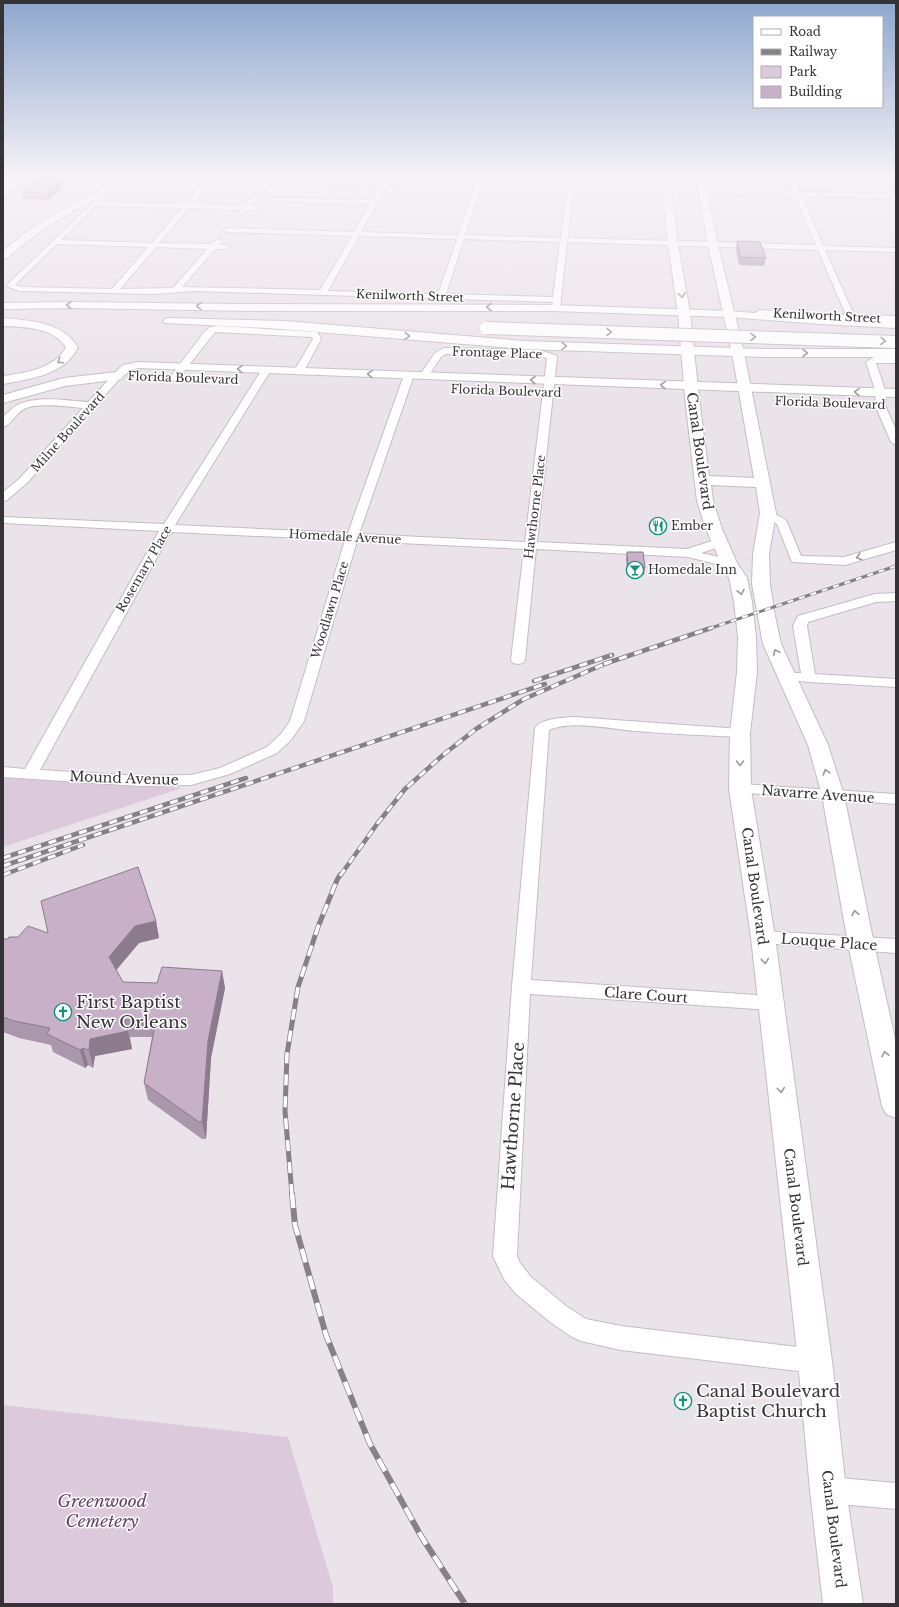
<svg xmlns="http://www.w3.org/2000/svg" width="899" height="1607" viewBox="0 0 899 1607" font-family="'Libre Baskerville',serif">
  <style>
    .green { fill: #dccadc }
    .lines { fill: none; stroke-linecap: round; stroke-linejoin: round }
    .minor-casing { stroke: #c3bdc3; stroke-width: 2 }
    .tertiary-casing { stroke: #c3bdc3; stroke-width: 2 }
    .secondary-casing { stroke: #c3bdc3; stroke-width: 2 }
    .primary-casing { stroke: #c3bdc3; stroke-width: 2 }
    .motorway-casing { stroke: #c3bdc3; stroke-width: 2 }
    .minor { fill: #fff; fill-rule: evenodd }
    .tertiary { fill: #fff; fill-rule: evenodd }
    .secondary { fill: #fff; fill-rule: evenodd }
    .primary { fill: #fff; fill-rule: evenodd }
    .motorway { fill: #fff; fill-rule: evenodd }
    .rail-far3-casing { stroke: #868186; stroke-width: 3 }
    .rail-far2-casing { stroke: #868186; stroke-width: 4.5 }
    .rail-far1-casing { stroke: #868186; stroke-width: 5 }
    .rail-casing { stroke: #868186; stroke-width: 6 }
    .rail-far3 { stroke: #fff; stroke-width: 2; stroke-dasharray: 6; stroke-linecap: butt }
    .rail-far2 { stroke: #fff; stroke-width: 3; stroke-dasharray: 8; stroke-linecap: butt }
    .rail-far1 { stroke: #fff; stroke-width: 3.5; stroke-dasharray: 11; stroke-linecap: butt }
    .rail { stroke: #fff; stroke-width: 4.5; stroke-dasharray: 14; stroke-linecap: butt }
    .motorway-bridge-casing { stroke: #c3bdc3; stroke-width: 14; stroke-linecap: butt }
    .motorway-bridge { stroke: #fff; stroke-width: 12 }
    .wall { fill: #ab97ac }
    .shaded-wall { fill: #8b7b8c }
    .building { fill: #c7b0c8; stroke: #8b7b8c }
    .oneway { stroke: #9a999a }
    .labels { text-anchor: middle; stroke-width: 3; stroke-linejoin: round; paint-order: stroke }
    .far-street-label { font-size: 12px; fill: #363336; stroke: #fff }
    .far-poi-label { font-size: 12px; fill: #363336; stroke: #fff; text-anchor: start }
    .street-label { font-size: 14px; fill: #363336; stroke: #fff }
    .near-poi-label { font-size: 17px; fill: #363336; stroke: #fff; text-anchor: start }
    .near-street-label { font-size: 17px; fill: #363336; stroke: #fff }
    .near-park-label { font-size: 17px; font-style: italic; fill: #654266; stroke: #fff }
  </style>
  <rect width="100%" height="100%" fill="#eae3ea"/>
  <path class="green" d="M 3,778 L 182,788 L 3,847 Z
    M 3,1405 L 288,1437 L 333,1587 L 333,1604 L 3,1604 Z"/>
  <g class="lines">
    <defs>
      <path id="minor" d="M 3,174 L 25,174 L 26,175 L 23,177 L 3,177 Z
        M 211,174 L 285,174 L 284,175 L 278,176 L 276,178 L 383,181 L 387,175 L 389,174 L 392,176 L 389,181 L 476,183 L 479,174 L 485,174 L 482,183 L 567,186 L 569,174 L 575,174 L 574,186 L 793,191 L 786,174 L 792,174 L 800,192 L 886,194 L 873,174 L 879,174 L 893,194 L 896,194 L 896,204 L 893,203 L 889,198 L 802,196 L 823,246 L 896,248 L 896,252 L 825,250 L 854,315 L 896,316 L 896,322 L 816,320 L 756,315 L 755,313 L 759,310 L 846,315 L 818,250 L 567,242 L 560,308 L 556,310 L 552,308 L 553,302 L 194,291 L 154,294 L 20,291 L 6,286 L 108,188 L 113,189 L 100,202 L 185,204 ZM 217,176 L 271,176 L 244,206 L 192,204 ZM 272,182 L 381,185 L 372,200 L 267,198 L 264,200 L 267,202 L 370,204 L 354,232 L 227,228 L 223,230 L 227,232 L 352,236 L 320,290 L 182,287 L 215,249 L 226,249 L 230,247 L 226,245 L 219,245 L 222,241 L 218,239 L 211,244 L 159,243 L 189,208 L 241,210 L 239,212 L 242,214 L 248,210 L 261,209 L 261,207 L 251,206 ZM 387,185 L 474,187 L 458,235 L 361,232 ZM 481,187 L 567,189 L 561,238 L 465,235 ZM 573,190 L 795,195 L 816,245 L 568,238 ZM 96,206 L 182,208 L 152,243 L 61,240 ZM 359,236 L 457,239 L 438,294 L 328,291 ZM 464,239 L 560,242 L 553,297 L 446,294 ZM 57,244 L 148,247 L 112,289 L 21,287 L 15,285 ZM 156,247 L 207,249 L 173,288 L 120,289 Z
        M 219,326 L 315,332 L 318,333 L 321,339 L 304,371 L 299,374 L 294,371 L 313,339 L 312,337 L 215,332 L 177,380 L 171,380 L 169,378 L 171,376 L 205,331 L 210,327 Z
        M 444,348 L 539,350 L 555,355 L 557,357 L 537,542 L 687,549 L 721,538 L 725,539 L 727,542 L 725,545 L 701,553 L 733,560 L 735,563 L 733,566 L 729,567 L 688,557 L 536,549 L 525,660 L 523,663 L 518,664 L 513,663 L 511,660 L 524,549 L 357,541 L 304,721 L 291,740 L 277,753 L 230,774 L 191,785 L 140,786 L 3,777 L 3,767 L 25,769 L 159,531 L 3,523 L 3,517 L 164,524 L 263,368 L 269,368 L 271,370 L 175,525 L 348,533 L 404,375 L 409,372 L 414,375 L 359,534 L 525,542 L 547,358 L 538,356 L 446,354 L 441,357 L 427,378 L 421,378 L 419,376 L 435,353 ZM 171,532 L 345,540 L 290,721 L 281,734 L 267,747 L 220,768 L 191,775 L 140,776 L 40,770 Z
        M 874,357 L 896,357 L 896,363 L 876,363 L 886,393 L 885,405 L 896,430 L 896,445 L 891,442 L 875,405 L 876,393 L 866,362 Z
        M 117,373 L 122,376 L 27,483 L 7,500 L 3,501 L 3,492 L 19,479 L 83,408 C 68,407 38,402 24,409 C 16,413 11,425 3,427 L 3,417 C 7,413 12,408 17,405 C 38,395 67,401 88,402 L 114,374 Z
        M 768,510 L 786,520 L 801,556 L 844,557 L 896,542 L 896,550 L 845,565 L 792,562 L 777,524 L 762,513 L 764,511 Z
        M 896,593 L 896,601 L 876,602 L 808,622 L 807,626 L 815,674 L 896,679 L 896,687 L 809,682 L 781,679 L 779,676 L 781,673 L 801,673 L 793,626 L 798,616 L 875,594 Z
        M 574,717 L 740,729 L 745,730 L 747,733 L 745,736 L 740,737 C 705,735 670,734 635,731 C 610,729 573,720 549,730 L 531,980 L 770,996 L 777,998 L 780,1003 L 777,1008 L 770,1010 L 530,994 L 517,1256 L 520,1263 L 531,1277 L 566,1306 L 586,1319 L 621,1326 L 815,1349 L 824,1353 L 827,1361 L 824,1369 L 815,1373 L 621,1350 L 581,1341 L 572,1337 L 550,1322 L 515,1293 L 504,1279 L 493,1256 L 512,986 L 535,728 C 542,718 562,718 574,717 Z
        M 740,784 L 896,794 L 896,804 L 734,792 L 732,789 L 734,786 Z
        M 763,931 L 896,939 L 896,953 L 763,943 L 757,942 L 754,937 L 757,932 Z
        M 828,1477 L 896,1483 L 896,1509 L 828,1503 L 819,1499 L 815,1490 L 819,1481 Z"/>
      <path id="tertiary" d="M 138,362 L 896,389 L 896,397 L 138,368 L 131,370 L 121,378 L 113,378 L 111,376 L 123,365 Z"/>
      <path id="secondary" d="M 20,174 L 29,174 L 18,184 L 12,184 L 11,182 Z
        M 122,174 L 130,174 L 113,191 L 107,191 L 106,189 L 107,187 Z
        M 661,174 L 669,174 L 678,244 L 690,313 L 699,398 L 709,476 L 754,478 L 732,353 L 708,245 L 695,174 L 703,174 L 718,245 L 744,353 L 776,513 L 769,554 L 770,584 L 775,616 L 781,644 L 828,745 L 844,795 L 874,944 L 896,1043 L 896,1118 L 886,1114 L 882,1106 L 848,944 L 822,795 L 808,745 L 763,644 L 752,584 L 753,554 L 760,513 L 756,487 L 711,485 L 713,501 L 722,529 L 737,563 L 747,578 L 752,602 L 756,637 L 757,672 L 750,733 L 751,789 L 775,937 L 832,1361 L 846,1490 L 863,1604 L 823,1604 L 810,1490 L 798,1361 L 751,937 L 729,789 L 730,733 L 737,672 L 738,637 L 734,602 L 729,578 L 721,563 L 706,529 L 697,501 L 685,398 L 678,313 L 668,244 Z"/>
      <path id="primary" d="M 86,174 L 110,174 L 106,177 L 39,184 L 3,185 L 3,179 L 39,178 Z"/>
      <path id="motorway" d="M 15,179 L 18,180 L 19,182 L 18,184 L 6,195 L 3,196 L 3,188 L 12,180 Z
        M 110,186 L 113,187 L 114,189 L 113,191 C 74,209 39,230 7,258 L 3,259 L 3,251 L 25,233 L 51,216 L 78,201 Z
        M 73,302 L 235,304 L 553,305 L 729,311 L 820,318 L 896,320 L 896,328 L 820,324 L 729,317 L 553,311 L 252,311 L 73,308 L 3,309 L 3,303 Z
        M 3,318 C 31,321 61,321 78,347 C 65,375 30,379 3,384 L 3,376 C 24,373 55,369 66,347 C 53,327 24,327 3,326 Z
        M 169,318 L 285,321 L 524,341 L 765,349 L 896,349 L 896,357 L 765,357 L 524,349 L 268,328 L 165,323 L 163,321 L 165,319 Z
        M 117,372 L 122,373 L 123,376 L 122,379 L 65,386 L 3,403 L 3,395 L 64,378 Z"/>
    </defs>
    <use href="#minor" class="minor-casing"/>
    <use href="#tertiary" class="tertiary-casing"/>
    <use href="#secondary" class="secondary-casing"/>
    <use href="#primary" class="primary-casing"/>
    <use href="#motorway" class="motorway-casing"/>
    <use href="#minor" class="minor"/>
    <use href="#tertiary" class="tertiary"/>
    <use href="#secondary" class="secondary"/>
    <use href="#primary" class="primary"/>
    <use href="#motorway" class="motorway"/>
    <defs>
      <path id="rail-far3" d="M 708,629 L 896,566"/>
      <path id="rail-far2" d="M 604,664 L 711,628
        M 534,681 L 612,655
        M 3,858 L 246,778
        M 3,866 L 545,684
        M 3,875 L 83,845
        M 340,876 L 377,824 L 405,789 L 443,755 L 476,729 L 524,699 L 609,662"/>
      <path id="rail-far1" d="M 292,1195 L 285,1111 L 287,1054 L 298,987 L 318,927 L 337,880 L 340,875"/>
      <path id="rail" d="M 292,1194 L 295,1225 L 326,1335 L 370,1444 L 421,1536 L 465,1604"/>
    </defs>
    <use href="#rail-far3" class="rail-far3-casing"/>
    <use href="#rail-far2" class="rail-far2-casing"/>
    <use href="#rail-far1" class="rail-far1-casing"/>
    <use href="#rail" class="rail-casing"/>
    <use href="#rail-far3" class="rail-far3"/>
    <use href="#rail-far2" class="rail-far2"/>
    <use href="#rail-far1" class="rail-far1"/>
    <use href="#rail" class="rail"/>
    <defs>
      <path id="motorway-bridge" d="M 486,328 L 896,342"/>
    </defs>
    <use href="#motorway-bridge" class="motorway-bridge-casing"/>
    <use href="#motorway-bridge" class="motorway-bridge"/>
  </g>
  <path class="wall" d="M 63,188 L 48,200 L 23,199 L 22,192 Z
    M 737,241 L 766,258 L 764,266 L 739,265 L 736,249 Z
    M 627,552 L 645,568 L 644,575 L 627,575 L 626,559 Z
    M 156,921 L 159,938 L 139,943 L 116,970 L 123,982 L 157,983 L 222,971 L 225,988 L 211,1058 L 206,1139 L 202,1139 L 148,1100 L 144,1083 L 152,1037 L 130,1037 L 132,1049 L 95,1056 L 93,1068 L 88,1065 L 85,1068 L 53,1052 L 51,1045 L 19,1038 L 3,1032 L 3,939 L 8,939 L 18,937 L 48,933 Z"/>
  <path class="shaded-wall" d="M 62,181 L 63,188 L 48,200 L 47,193 Z
    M 156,921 L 159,938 L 139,943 L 113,974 L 109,957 L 135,926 Z
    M 222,971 L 225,988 L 211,1058 L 206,1139 L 202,1122 L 208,1041 Z
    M 128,1031 L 132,1049 L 95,1056 L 93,1068 L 89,1050 L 90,1039 Z
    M 83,1048 L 88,1065 L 85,1068 L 80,1050 Z"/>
  <path class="building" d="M 35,180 L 62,181 L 47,193 L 22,192 Z
    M 737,241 L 760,242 L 766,258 L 740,257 Z
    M 627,552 L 643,552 L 645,568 L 628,567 Z
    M 138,867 L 156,921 L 135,926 L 109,957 L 123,982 L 157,983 L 162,967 L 222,971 L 208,1041 L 202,1122 L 199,1122 L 144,1083 L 156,1020 L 125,1020 L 128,1031 L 90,1039 L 89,1050 L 83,1048 L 80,1050 L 47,1034 L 50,1028 L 14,1021 L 3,1017 L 3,939 L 8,939 L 9,937 L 18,937 L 28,926 L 48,933 L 41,901 Z"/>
  <defs><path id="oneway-chevron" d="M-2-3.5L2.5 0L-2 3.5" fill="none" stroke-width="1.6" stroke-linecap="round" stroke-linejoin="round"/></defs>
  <g class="oneway">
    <use href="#oneway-chevron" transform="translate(682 295) rotate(81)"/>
    <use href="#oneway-chevron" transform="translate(69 305) rotate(180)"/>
    <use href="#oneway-chevron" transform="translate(199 306) rotate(-179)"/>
    <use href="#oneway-chevron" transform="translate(489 307) rotate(180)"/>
    <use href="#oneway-chevron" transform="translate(609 332) rotate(2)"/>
    <use href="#oneway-chevron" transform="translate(407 336) rotate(4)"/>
    <use href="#oneway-chevron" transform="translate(753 337) rotate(2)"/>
    <use href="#oneway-chevron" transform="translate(883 341) rotate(2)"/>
    <use href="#oneway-chevron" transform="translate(564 346) rotate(2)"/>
    <use href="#oneway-chevron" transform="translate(805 353)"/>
    <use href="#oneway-chevron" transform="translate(60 361) rotate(146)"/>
    <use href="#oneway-chevron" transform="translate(240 369) rotate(-178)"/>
    <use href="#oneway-chevron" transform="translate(370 374) rotate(-178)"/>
    <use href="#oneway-chevron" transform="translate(533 380) rotate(-178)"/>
    <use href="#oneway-chevron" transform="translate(663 385) rotate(-178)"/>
    <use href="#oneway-chevron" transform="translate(857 392) rotate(-178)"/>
    <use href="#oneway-chevron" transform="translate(859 557) rotate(164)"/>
    <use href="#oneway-chevron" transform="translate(741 592) rotate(78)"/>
    <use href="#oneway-chevron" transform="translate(776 652) rotate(-114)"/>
    <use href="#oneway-chevron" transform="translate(740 763) rotate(90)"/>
    <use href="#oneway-chevron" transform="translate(826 772) rotate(-107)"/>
    <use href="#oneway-chevron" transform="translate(855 913) rotate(-101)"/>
    <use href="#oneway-chevron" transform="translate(765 961) rotate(84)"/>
    <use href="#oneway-chevron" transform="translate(885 1054) rotate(-102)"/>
    <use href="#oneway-chevron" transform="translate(781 1090) rotate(83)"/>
  </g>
  <linearGradient id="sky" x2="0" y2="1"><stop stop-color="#8da6ce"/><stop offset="0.44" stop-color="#f6f2f6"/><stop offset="1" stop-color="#f6f2f6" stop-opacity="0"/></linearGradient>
  <rect width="899" height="399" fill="url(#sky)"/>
  <defs>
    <symbol id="restaurant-ring" viewBox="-11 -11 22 22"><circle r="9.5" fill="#fff" stroke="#11927b" stroke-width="1.5"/><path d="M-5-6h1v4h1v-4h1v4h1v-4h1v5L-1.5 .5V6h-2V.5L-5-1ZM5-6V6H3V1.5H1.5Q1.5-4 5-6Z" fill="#11927b"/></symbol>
    <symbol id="bar-ring" viewBox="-11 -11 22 22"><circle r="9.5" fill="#fff" stroke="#11927b" stroke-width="1.5"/><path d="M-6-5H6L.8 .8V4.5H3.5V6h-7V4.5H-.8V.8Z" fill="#11927b"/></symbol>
    <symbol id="church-ring" viewBox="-11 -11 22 22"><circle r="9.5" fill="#fff" stroke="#11927b" stroke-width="1.5"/><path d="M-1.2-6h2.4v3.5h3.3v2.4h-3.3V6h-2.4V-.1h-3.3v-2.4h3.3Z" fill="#11927b"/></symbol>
  </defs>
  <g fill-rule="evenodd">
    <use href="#restaurant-ring" x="648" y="516" width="20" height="20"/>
    <use href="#bar-ring" x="625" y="560" width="20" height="20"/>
    <use href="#church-ring" x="53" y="1002" width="20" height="20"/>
    <use href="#church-ring" x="673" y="1391" width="20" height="20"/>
  </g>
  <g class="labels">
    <g class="far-street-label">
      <text transform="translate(410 296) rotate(2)" y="4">Kenilworth Street</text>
      <text transform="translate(827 316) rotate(3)" y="4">Kenilworth Street</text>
      <text transform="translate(497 353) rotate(2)" y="4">Frontage Place</text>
      <text transform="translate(183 378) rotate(2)" y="4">Florida Boulevard</text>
      <text transform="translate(506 391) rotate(2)" y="4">Florida Boulevard</text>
      <text transform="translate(830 403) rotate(2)" y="4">Florida Boulevard</text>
      <text transform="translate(68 432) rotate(-48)" y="4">Milne Boulevard</text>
      <text transform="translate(535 507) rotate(-83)" y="4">Hawthorne Place</text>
      <text transform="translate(345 537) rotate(3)" y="4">Homedale Avenue</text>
      <text transform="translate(144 569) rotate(-60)" y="4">Rosemary Place</text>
      <text transform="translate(330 610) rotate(-73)" y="4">Woodlawn Place</text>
    </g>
    <g class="far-poi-label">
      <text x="671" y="530">Ember</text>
      <text x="648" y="574">Homedale Inn</text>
    </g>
    <g class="street-label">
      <text transform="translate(700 451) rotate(82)" y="5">Canal Boulevard</text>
      <text transform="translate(124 778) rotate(2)" y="5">Mound Avenue</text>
      <text transform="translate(818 794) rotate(4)" y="5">Navarre Avenue</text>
      <text transform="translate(755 886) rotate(82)" y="5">Canal Boulevard</text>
      <text transform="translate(829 942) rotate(4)" y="5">Louque Place</text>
      <text transform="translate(646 995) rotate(4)" y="5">Clare Court</text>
      <text transform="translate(796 1207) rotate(83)" y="5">Canal Boulevard</text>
      <text transform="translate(834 1529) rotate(83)" y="5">Canal Boulevard</text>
    </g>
    <g class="near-poi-label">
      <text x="76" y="1008">First Baptist<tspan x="76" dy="20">New Orleans</tspan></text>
      <text x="696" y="1397">Canal Boulevard<tspan x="696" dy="20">Baptist Church</tspan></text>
    </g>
    <g class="near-street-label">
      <text transform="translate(513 1116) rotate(-86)" y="6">Hawthorne Place</text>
    </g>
    <g class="near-park-label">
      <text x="102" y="1507">Greenwood<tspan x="102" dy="20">Cemetery</tspan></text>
    </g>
  </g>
  <rect width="899" height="1607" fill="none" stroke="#363336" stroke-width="8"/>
  <rect x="753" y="16" width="130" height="92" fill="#ffffff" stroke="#afadaf"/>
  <rect x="761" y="29" width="20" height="6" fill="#ffffff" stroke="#afadaf"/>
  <text x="789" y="36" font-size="12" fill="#363336">Road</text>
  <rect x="761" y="49" width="20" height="6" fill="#868186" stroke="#afadaf"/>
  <text x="789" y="56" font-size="12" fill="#363336">Railway</text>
  <rect x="761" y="66" width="20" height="12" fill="#dccadc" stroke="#afadaf"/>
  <text x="789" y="76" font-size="12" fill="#363336">Park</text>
  <rect x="761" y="86" width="20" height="12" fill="#c7b0c8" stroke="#afadaf"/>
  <text x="789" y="96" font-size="12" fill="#363336">Building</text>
</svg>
